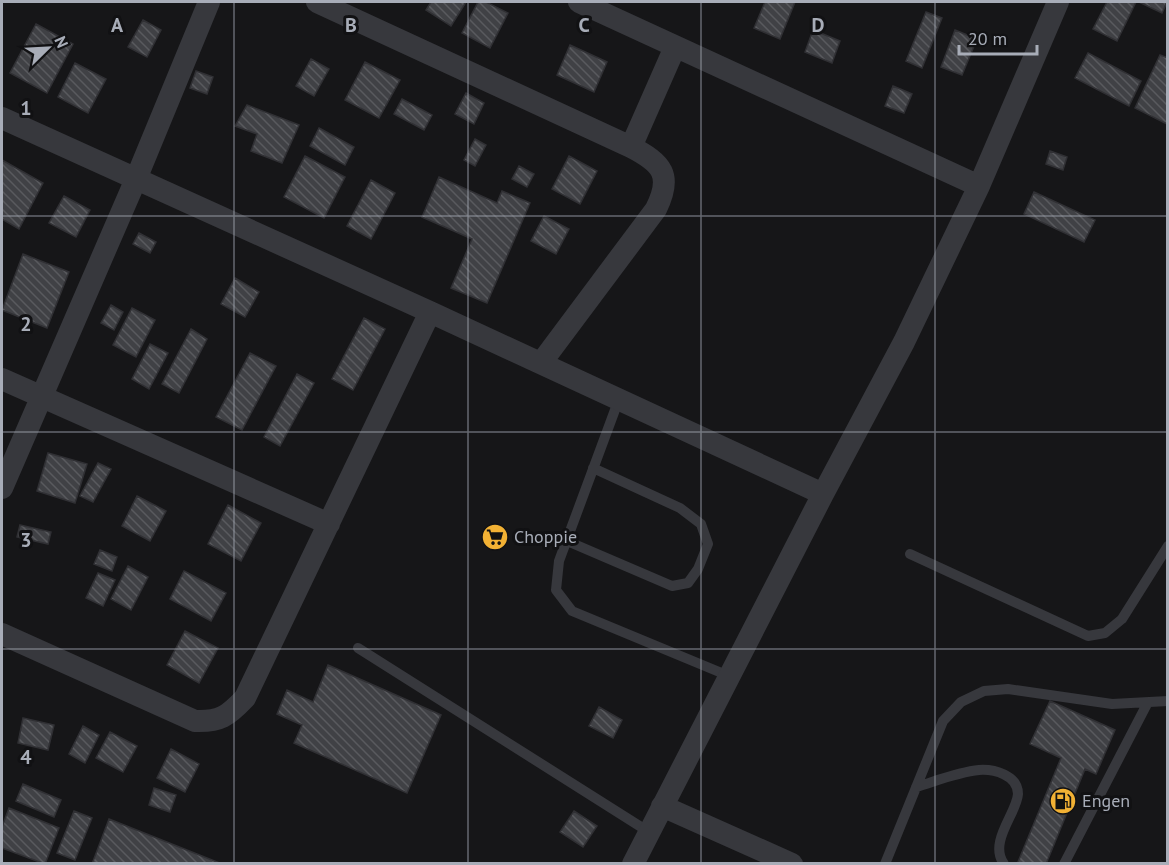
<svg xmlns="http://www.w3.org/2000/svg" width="1169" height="865" viewBox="0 0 1169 865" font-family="'PT Sans',sans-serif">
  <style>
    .building { fill: url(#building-back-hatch); stroke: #303034; stroke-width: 1.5 }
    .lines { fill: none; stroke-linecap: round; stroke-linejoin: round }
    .service { stroke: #37383d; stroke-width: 10 }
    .minor { stroke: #37383d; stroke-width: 22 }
    .grid { fill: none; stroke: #a8adb8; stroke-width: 1.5; stroke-opacity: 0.55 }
    .labels { text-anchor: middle; stroke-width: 6; stroke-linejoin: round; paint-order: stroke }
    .poi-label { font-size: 18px; fill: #a8adb8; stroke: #111113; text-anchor: start }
    .grid-label { font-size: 20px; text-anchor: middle; font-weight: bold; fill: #a8adb8; stroke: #111113; stroke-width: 6; stroke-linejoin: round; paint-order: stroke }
  </style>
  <defs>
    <pattern id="building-back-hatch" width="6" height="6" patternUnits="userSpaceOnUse" patternTransform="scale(1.5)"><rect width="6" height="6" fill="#404145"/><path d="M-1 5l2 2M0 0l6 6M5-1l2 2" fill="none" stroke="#595a5e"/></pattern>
  </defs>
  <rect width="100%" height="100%" fill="#161618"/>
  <path class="building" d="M 431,2 L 466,2 L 451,26 L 426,10 Z
    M 478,2 L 486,2 L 508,13 L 490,48 L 462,33 Z
    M 765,2 L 795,2 L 780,39 L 754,28 Z
    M 1107,2 L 1136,2 L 1117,41 L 1093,29 Z
    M 1139,2 L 1167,2 L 1162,13 Z
    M 926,12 L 942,18 L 922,68 L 906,61 Z
    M 143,20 L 161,30 L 147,57 L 128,47 Z
    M 36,24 L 73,44 L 47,93 L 10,73 Z
    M 813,30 L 840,41 L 832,63 L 805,52 Z
    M 955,30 L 977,39 L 962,75 L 941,67 Z
    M 570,45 L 607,62 L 594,92 L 557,75 Z
    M 1088,53 L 1141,81 L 1129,106 L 1075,78 Z
    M 1160,55 L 1168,58 L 1167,124 L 1135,108 Z
    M 311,59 L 329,69 L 314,96 L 296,86 Z
    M 365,62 L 400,80 L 379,118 L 345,100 Z
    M 75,63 L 106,79 L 88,113 L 58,97 Z
    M 196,71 L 213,77 L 207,94 L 190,88 Z
    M 893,86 L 912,94 L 904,113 L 885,106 Z
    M 466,93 L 484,103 L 474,124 L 455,114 Z
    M 402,99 L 432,115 L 424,130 L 394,114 Z
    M 247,105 L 299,125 L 282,163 L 251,151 L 257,134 L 235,126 Z
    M 319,128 L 354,147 L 345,165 L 310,146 Z
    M 475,139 L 486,145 L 475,166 L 464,160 Z
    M 1050,151 L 1067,157 L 1063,170 L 1046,164 Z
    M 305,156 L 345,177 L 324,218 L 284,197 Z
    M 569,156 L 597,171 L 580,204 L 552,189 Z
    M 2,160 L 43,183 L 19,229 L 2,219 Z
    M 519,166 L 534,174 L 527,187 L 512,179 Z
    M 439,177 L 497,203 L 502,191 L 530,203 L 487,303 L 451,288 L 472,239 L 422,217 Z
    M 371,180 L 395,193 L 371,239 L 347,226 Z
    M 1034,192 L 1095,220 L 1084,242 L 1024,214 Z
    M 64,196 L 90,210 L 76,237 L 49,223 Z
    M 544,216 L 569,229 L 556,254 L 531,241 Z
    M 139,233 L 156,242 L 150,253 L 133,244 Z
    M 23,254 L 69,272 L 47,328 L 2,310 Z
    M 235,278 L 259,292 L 245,317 L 221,304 Z
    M 111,305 L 123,312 L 114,330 L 101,323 Z
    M 132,308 L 155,320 L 136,357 L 113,345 Z
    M 364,318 L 385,329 L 353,390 L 332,379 Z
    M 191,329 L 207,339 L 179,393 L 162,384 Z
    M 150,344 L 168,353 L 149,389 L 132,379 Z
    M 250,353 L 276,366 L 242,430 L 216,417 Z
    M 297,374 L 314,383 L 280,446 L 264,437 Z
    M 48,453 L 87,464 L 75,503 L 37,491 Z
    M 98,463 L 111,469 L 93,502 L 80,496 Z
    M 137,496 L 166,511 L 150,541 L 122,526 Z
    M 228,505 L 261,523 L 241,561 L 208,544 Z
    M 20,525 L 51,532 L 48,544 L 17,537 Z
    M 100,550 L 117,557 L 112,571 L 94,564 Z
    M 128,566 L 148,577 L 131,610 L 111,599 Z
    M 184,571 L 226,593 L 211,621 L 170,599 Z
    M 98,573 L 115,580 L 103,606 L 86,598 Z
    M 185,631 L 218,648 L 199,683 L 167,665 Z
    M 328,665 L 441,715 L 407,793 L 294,743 L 302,725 L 277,714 L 287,690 L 313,702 Z
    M 1050,701 L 1115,730 L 1096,774 L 1085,769 L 1046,864 L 1021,864 L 1018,862 L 1061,758 L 1030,744 Z
    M 599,707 L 622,720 L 613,738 L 589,726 Z
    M 23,718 L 54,725 L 48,750 L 18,743 Z
    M 83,726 L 99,735 L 85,763 L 69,754 Z
    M 110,732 L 137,746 L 123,772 L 96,758 Z
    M 171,749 L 199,764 L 185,792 L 157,778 Z
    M 23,784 L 61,800 L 54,817 L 16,801 Z
    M 154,788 L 176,795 L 170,812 L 149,805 Z
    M 9,808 L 59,828 L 45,864 L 2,848 L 2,827 Z
    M 74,811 L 92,818 L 75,860 L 57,853 Z
    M 574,811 L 597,826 L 583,847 L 560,832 Z
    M 109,819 L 222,864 L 92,864 Z"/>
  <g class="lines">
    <path class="service" d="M 619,399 L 559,561 L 556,590 L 572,611 L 729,676
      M 567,541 L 672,586 L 688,583 L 698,569 L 708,544 L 701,524 L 680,508 L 593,468
      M 910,554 L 1088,636 L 1105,633 L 1122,619 L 1168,546
      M 358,648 L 649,832
      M 916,787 C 936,781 958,772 979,770 C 994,769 1018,775 1018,794 C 1017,813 988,842 1004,864
      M 885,864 L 943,721 L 961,702 L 984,691 L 1008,689 L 1112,704 L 1168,701
      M 1064,864 L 1147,704"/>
    <path class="minor" d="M 317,2 L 631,147 C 662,163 673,175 656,209 L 541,363
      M 579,2 L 979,186
      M 2,118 L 430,312 L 823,494
      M 631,147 L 675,47
      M 2,379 L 329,524
      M 2,488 L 136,179 L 209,2
      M 2,634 L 195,721 C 220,722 228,716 245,698 L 430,312
      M 662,806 L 792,864
      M 633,864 L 823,494 L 904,342 L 979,186 L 1058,2"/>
  </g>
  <path class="grid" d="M 234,2 L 234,864M 468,2 L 468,864M 701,2 L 701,864M 935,2 L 935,864M 2,216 L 1168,216M 2,432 L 1168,432M 2,649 L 1168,649"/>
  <defs>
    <symbol id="supermarket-disc" viewBox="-11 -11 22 22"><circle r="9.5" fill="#f2b134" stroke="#111113"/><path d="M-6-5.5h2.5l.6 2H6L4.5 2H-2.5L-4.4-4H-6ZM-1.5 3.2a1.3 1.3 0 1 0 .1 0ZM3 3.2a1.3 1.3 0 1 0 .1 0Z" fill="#111"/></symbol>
    <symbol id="fuel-disc" viewBox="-11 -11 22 22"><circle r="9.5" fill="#f2b134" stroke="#111113"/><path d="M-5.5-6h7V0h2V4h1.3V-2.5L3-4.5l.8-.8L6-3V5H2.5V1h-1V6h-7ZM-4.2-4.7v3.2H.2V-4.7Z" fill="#111"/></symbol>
  </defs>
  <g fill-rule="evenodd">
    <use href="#supermarket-disc" x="480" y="522" width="30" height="30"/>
    <use href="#fuel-disc" x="1048" y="786" width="30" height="30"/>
  </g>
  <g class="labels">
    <g class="poi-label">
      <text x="514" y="543">Choppie</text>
      <text x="1082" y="807">Engen</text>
    </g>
  </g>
  <g class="grid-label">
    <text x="117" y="32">A</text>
    <text x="351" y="32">B</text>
    <text x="584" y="32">C</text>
    <text x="818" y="32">D</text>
    <text x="26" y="115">1</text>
    <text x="26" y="331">2</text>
    <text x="26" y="547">3</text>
    <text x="26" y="764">4</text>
  </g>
  <rect width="1169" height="865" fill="none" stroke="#a8adb8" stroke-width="6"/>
  <g transform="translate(48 48) rotate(66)" stroke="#111113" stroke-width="4.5" paint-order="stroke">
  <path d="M0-4.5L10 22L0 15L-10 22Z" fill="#a8adb8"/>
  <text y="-9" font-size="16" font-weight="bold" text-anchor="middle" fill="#a8adb8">N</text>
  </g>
  <path d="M959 45v9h78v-9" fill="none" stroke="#a8adb8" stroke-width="3"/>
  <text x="968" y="45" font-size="18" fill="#a8adb8" stroke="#111113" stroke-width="4.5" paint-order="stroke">20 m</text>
</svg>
